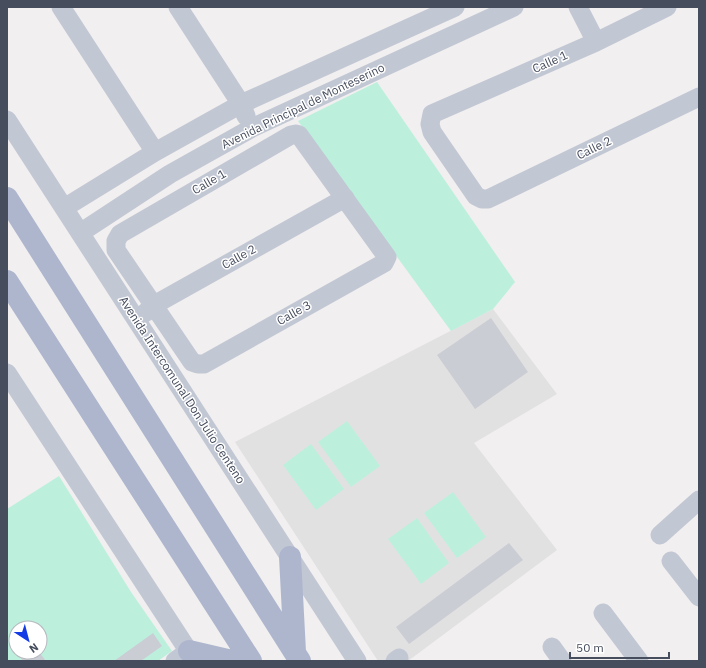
<svg xmlns="http://www.w3.org/2000/svg" width="706" height="668" viewBox="0 0 706 668" font-family="'IBM Plex Sans',sans-serif">
  <style>
    .education { fill: #e2e1e1 }
    .green { fill: #bcf0dd; fill-rule: evenodd }
    .building { fill: #cbcdd4 }
    .lines { fill: none; stroke-linecap: round; stroke-linejoin: round }
    .minor { stroke: #c2c7d4; stroke-width: 19 }
    .major { stroke: #aeb6ce; stroke-width: 22 }
    .labels { text-anchor: middle; stroke-width: 3; stroke-linejoin: round; paint-order: stroke }
    .street-label { font-size: 12px; fill: #464d5d; stroke: #fff }
  </style>
  <rect width="100%" height="100%" fill="#f1efef"/>
  <path class="education" d="M 493,309 L 557,394 L 474,443 L 557,550 L 408,661 L 378,661 L 235,442 Z"/>
  <path class="green" d="M 377,82 L 515,282 L 493,309 L 451,331 L 298,121 Z
    M 347,421 L 380,466 L 351,487 L 318,442 Z
    M 311,444 L 344,489 L 316,510 L 283,465 Z
    M 59,476 L 131,592 L 172,651 L 158,661 L 7,661 L 7,509 ZM 16,628 L 40,628 L 40,652 L 16,652 Z
    M 453,492 L 486,537 L 457,558 L 424,513 Z
    M 417,518 L 449,563 L 421,584 L 388,539 Z"/>
  <path class="building" d="M 491,318 L 528,372 L 475,409 L 437,355 Z
    M 509,543 L 523,560 L 409,644 L 396,627 Z
    M 153,633 L 162,646 L 141,661 L 114,661 Z
    M 27,652 L 39,652 L 46,661 L 23,661 L 20,657 Z"/>
  <g class="lines">
    <path class="minor" d="M 61,7 L 155,152
      M 178,7 L 241,104 L 246,116
      M 578,7 L 596,42
      M 667,7 L 596,42 L 432,114 L 430,124 L 432,132 L 476,196 L 482,199 L 488,199 L 699,97
      M 7,120 L 357,661
      M 296,134 L 299,135 L 387,257 L 384,263 L 204,364 L 198,364 L 192,362 L 116,250 L 116,241 L 120,234 L 291,135 Z
      M 64,208 L 155,152 L 241,104 L 455,7
      M 80,233 L 170,174 L 252,128 L 514,7
      M 145,313 L 154,305 L 345,198
      M 7,373 L 195,661
      M 660,535 L 699,500
      M 671,561 L 699,597
      M 603,613 L 639,661
      M 552,647 L 562,661
      M 175,661 L 189,651
      M 395,661 L 399,658"/>
    <path class="major" d="M 7,198 L 300,661
      M 7,281 L 251,661
      M 290,557 L 295,652
      M 189,651 L 232,661"/>
  </g>
  <g class="labels">
    <g class="street-label">
      <text transform="translate(550 62) rotate(-24)" y="4">Calle 1</text>
      <text transform="translate(303 106) rotate(-26)" y="4">Avenida Principal de Monteserino</text>
      <text transform="translate(594 148) rotate(-26)" y="4">Calle 2</text>
      <text transform="translate(209 182) rotate(-30)" y="4">Calle 1</text>
      <text transform="translate(239 257) rotate(-29)" y="4">Calle 2</text>
      <text transform="translate(294 313) rotate(-29)" y="4">Calle 3</text>
      <text transform="translate(182 390) rotate(57)" y="4">Avenida Intercomunal Don Julio Centeno</text>
    </g>
  </g>
  <rect width="706" height="668" fill="none" stroke="#464d5d" stroke-width="16"/>
  <g transform="translate(28 640) rotate(144)"><circle r="19" fill="#ffffff" stroke="#b5b8be"/>
  <path d="M0-3L7 15L0 10L-7 15Z" fill="#143ce6"/>
  <text y="-6" font-size="11" font-weight="bold" text-anchor="middle" fill="#464d5d">N</text>
  </g>
  <path d="M570 652v6h99v-6" fill="none" stroke="#464d5d" stroke-width="2"/>
  <text x="576" y="652" font-size="12" fill="#464d5d" stroke="#ffffff" stroke-width="3" paint-order="stroke">50 m</text>
</svg>
